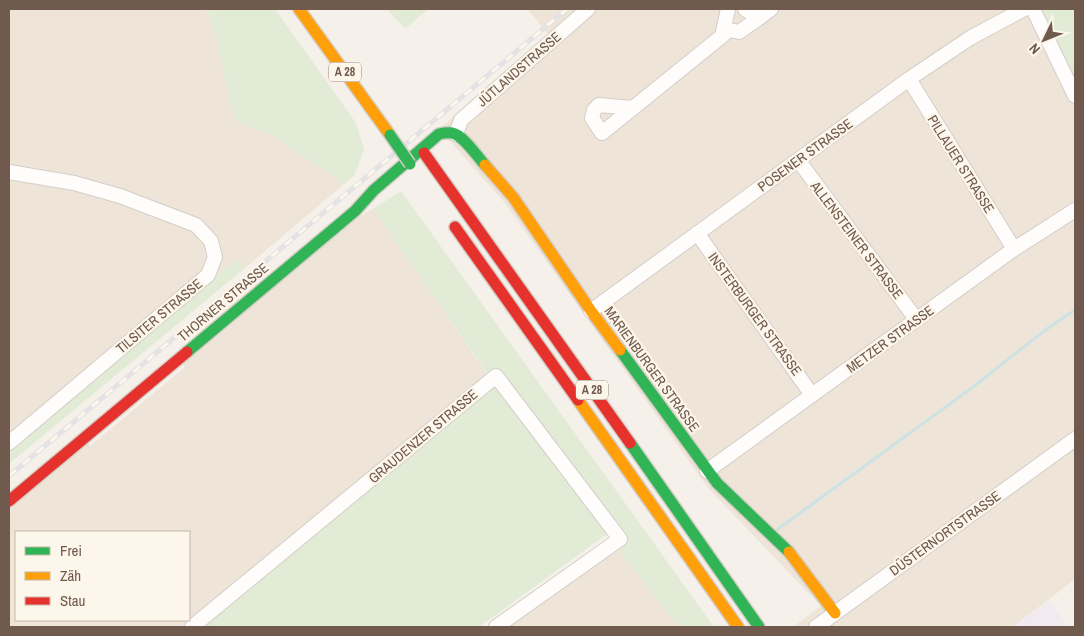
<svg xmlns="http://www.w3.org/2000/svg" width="1084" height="636" viewBox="0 0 1084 636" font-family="'Archivo Narrow',sans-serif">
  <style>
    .residential { fill: #eee4d8; fill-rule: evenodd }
    .education { fill: #f2e9f1 }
    .green { fill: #e2ebd6 }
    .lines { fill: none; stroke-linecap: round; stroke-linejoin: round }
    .stream { stroke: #cde2e4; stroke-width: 3 }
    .street-casing { stroke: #d4cec8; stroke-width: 16 }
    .fast-casing { stroke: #d4cdc6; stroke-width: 14 }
    .slow-casing { stroke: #d4cdc6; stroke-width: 14 }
    .jam-casing { stroke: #d4cdc6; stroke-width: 14 }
    .street { stroke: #fefdfc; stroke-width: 14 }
    .fast { stroke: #30b455; stroke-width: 11 }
    .slow { stroke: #ff9f0a; stroke-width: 11 }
    .jam { stroke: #e5322d; stroke-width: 11 }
    .rail-casing { stroke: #e4e2e4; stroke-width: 5 }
    .rail { stroke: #fdf6eb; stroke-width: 3; stroke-dasharray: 9; stroke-linecap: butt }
    .fast-bridge-casing { stroke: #d3ccc7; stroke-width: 14; stroke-linecap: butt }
    .fast-bridge { stroke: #30b455; stroke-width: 11 }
    .labels { text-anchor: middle; stroke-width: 4.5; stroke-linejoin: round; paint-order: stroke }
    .shield { fill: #fdf6eb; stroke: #9a897c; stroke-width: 1 }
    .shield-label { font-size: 12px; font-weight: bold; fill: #705a4d }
    .street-label { font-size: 14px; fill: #705a4d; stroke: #fdf6eb }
  </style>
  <rect width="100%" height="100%" fill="#f5f1ea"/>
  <path class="residential" d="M 9,9 L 206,9 L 215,32 L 234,120 L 275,137 L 344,184 L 245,268 L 236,259 L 204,287 L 9,452 Z
    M 527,9 L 1075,9 L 1075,579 L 1013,627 L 793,627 L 821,606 L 708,488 L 504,202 L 439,129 L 549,35 Z
    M 373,209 L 489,377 L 183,627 L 9,627 L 9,510 L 87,443 L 90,446 L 185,367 L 183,364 L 357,218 ZM 16,532 L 189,532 L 189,620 L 16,620 Z
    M 617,547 L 678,627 L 504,627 Z"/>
  <path class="education" d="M 1049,601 L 1069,627 L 1014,627 Z"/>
  <path class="green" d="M 206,9 L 275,9 L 356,123 L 364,150 L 354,176 L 344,184 L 275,137 L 234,120 L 215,32 Z
    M 387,9 L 428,9 L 405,29 Z
    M 1049,9 L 1075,9 L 1075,83 L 1040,13 Z
    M 401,191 L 714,627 L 678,627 L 607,534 L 479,627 L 203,627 L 496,386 L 373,209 Z
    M 236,259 L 245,268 L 9,464 L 9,452 L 204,288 Z"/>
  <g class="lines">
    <path class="stream" d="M 778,529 L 969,390 L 1048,328 L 1075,310"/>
    <defs>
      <path id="street" d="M 745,9 L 759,18 L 771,9
        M 1033,9 L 1075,96
        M 722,36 L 729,30 L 739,32 L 759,18
        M 909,79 L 1014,249
        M 632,108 L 599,105 L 594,110 L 592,118 L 602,133 L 722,36 L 728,9
        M 456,134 L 461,120 L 588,9
        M 798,160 L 916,319
        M 9,172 L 74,183 L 120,196 L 196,225 L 211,241 L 215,257 L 208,275 L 9,443
        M 697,233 L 812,395
        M 591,311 L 909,79 L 970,38 L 1024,9
        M 707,471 L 1014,249 L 1075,210
        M 192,627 L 496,376 L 620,539 L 496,627
        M 816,627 L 1075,439"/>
      <path id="fast" d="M 620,350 L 717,483 L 789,552
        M 187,352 L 355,211 L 374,190 L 439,134 C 443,133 447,132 452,133 C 463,135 477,156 485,165
        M 630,443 L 759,627"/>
      <path id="slow" d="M 299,9 L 390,135
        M 485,165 L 513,197 L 591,311 L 620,350
        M 578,400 L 738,627
        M 789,552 L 835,613"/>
      <path id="jam" d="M 424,153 L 630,443
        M 455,227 L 578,400
        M 9,501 L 187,352"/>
    </defs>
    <use href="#street" class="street-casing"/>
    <use href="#fast" class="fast-casing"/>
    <use href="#slow" class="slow-casing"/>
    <use href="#jam" class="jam-casing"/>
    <use href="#street" class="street"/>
    <use href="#fast" class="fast"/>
    <use href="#slow" class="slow"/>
    <use href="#jam" class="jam"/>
    <defs>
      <path id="rail" d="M 9,476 L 567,9"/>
    </defs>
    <use href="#rail" class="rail-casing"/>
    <use href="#rail" class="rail"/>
    <defs>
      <path id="fast-bridge" d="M 390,135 L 410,164"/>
    </defs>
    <use href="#fast-bridge" class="fast-bridge-casing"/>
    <use href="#fast-bridge" class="fast-bridge"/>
  </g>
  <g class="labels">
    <g class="shield">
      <rect x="329" y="62.5" width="32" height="19" rx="4"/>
      <rect x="576" y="380.5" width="32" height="19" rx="4"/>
    </g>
    <g class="shield-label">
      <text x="345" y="76">A 28</text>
      <text x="592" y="394">A 28</text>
    </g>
    <g class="street-label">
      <text transform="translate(519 69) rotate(-41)" y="5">JÜTLANDSTRASSE</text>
      <text transform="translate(805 155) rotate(-36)" y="5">POSENER STRASSE</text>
      <text transform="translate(961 164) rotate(58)" y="5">PILLAUER STRASSE</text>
      <text transform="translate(857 240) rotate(53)" y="5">ALLENSTEINER STRASSE</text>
      <text transform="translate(223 302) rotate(-40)" y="5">THORNER STRASSE</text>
      <text transform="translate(755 314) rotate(54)" y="5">INSTERBURGER STRASSE</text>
      <text transform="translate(159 316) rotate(-40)" y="5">TILSITER STRASSE</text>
      <text transform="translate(890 339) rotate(-36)" y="5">METZER STRASSE</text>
      <text transform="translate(652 369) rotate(54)" y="5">MARIENBURGER STRASSE</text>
      <text transform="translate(423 436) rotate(-40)" y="5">GRAUDENZER STRASSE</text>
      <text transform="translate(945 533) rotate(-36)" y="5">DÜSTERNORTSTRASSE</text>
    </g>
  </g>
  <rect width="1084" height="636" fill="none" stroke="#705a4d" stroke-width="20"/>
  <rect x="15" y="531" width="175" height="90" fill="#fdf6eb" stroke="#c5b8ac"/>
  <rect x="25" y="547" width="25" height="8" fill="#30b455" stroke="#c5b8ac"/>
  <text x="60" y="556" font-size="15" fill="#705a4d">Frei</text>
  <rect x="25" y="572" width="25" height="8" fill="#ff9f0a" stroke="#c5b8ac"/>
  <text x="60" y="581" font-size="15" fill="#705a4d">Zäh</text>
  <rect x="25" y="597" width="25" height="8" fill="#e5322d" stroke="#c5b8ac"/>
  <text x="60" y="606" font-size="15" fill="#705a4d">Stau</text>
  <g transform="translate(1044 40) rotate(227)" stroke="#fdf6eb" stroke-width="4" paint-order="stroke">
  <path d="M0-4L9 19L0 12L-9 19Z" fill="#705a4d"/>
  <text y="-8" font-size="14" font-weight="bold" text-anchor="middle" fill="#705a4d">N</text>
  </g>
</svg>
